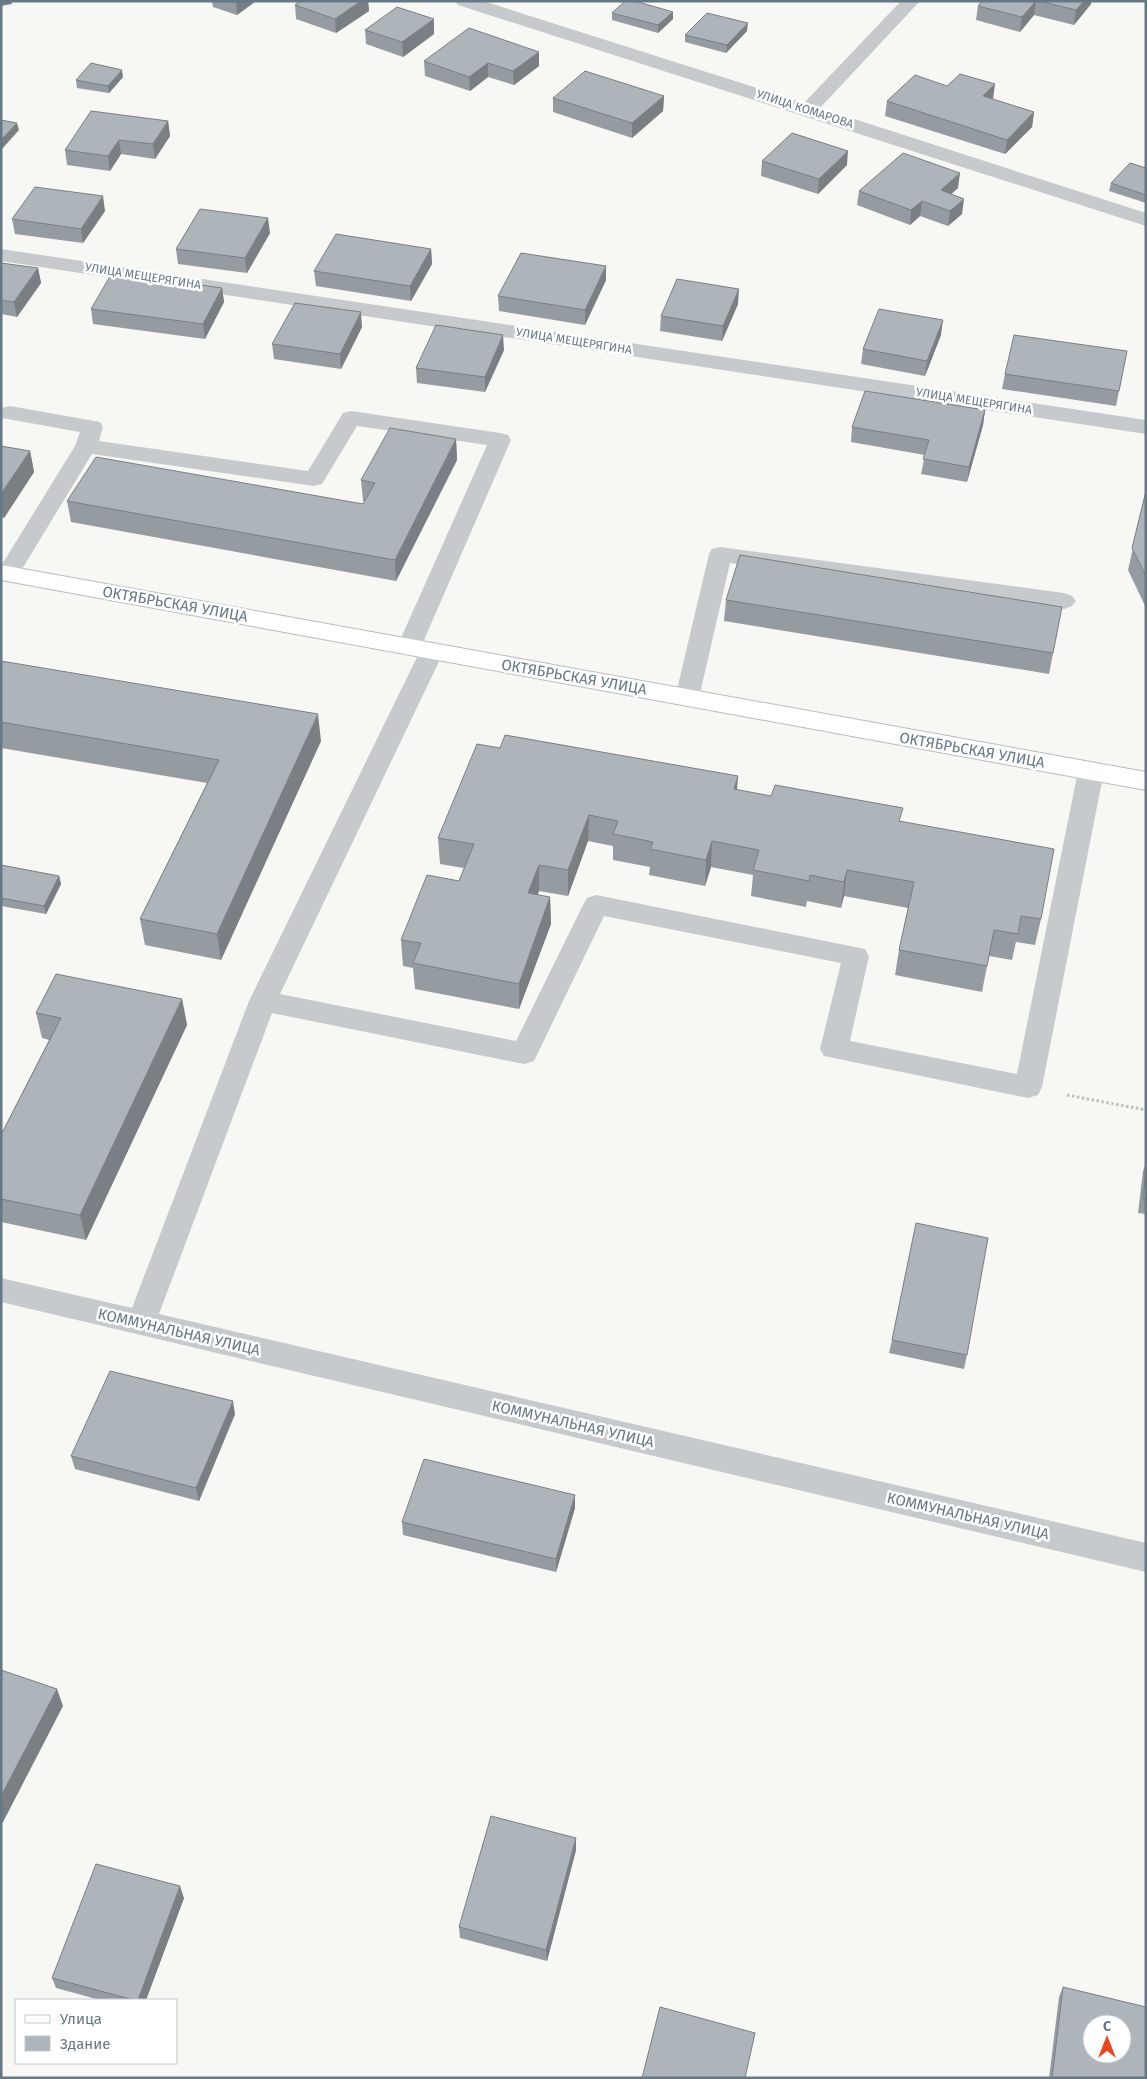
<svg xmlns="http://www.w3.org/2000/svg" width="1147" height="2079" viewBox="0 0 1147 2079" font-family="'Fira Sans',sans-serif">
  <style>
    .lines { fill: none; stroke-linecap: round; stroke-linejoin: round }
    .major-casing { stroke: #b7bcbf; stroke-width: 2 }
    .path { stroke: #bdc0c2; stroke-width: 3; stroke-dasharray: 2.5 2.5; stroke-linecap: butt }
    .minor { fill: #c6cacd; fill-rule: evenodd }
    .major { fill: #fff; fill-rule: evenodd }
    .wall { fill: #959ca1 }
    .shaded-wall { fill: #797f83 }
    .building { fill: #adb5bb; stroke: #797f83; fill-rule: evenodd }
    .labels { text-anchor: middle; stroke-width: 5; stroke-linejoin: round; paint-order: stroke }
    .far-street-label { font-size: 12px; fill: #647886; stroke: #fff }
    .street-label { font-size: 15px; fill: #647886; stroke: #fff }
  </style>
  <rect width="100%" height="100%" fill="#f7f7f3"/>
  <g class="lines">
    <defs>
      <path id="major" d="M 1,565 L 1146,772 L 1146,790 L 1,580 Z"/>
    </defs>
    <use href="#major" class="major-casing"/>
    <path class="path" d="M 1067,1095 L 1146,1110"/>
    <path class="minor" d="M 455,1 L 483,1 L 804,103 L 901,1 L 920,1 L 820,108 L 1146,213 L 1146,226 L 458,5 Z
      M 1,249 L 1146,420 L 1146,434 L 1,261 Z
      M 10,406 L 100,422 L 103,427 L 99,441 L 308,471 L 343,413 L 351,411 L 500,433 L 508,435 L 511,440 L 421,647 L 417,653 L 409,655 L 401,653 L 397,647 L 487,445 L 357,426 L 322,484 L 314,486 L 92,454 L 16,579 L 8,581 L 1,580 L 1,566 L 75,446 L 80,432 L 2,418 L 2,408 Z
      M 720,547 L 1064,593 L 1072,596 L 1076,601 L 1072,606 L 1064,609 L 730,563 L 699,698 L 696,704 L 687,706 L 678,704 L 675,698 L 709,554 L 712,549 Z
      M 432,643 L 440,645 L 444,651 L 280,994 L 516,1041 L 583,905 L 587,898 L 596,895 L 865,949 L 869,956 L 850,1041 L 1017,1074 L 1078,771 L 1082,765 L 1091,762 L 1100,765 L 1104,771 L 1042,1087 L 1038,1095 L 1028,1098 L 824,1056 L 820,1049 L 841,963 L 604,916 L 534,1061 L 524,1064 L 272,1013 L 159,1314 L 1146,1543 L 1146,1572 L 1,1302 L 1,1278 L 132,1308 L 249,1001 L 420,651 L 424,645 Z"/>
    <use href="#major" class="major"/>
  </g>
  <path class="wall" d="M 212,1 L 256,1 L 237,15 L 213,7 Z
    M 300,1 L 368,1 L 369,11 L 336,33 L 296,19 L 295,5 Z
    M 982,1 L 1091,1 L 1091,4 L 1074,25 L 1034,15 L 1020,32 L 976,20 L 978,6 Z
    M 673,12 L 673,19 L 658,33 L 612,20 L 612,13 Z
    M 365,30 L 434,34 L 403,57 L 366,44 Z
    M 747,31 L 726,53 L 685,42 L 685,35 Z
    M 539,52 L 539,66 L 514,85 L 488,77 L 470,91 L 425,76 L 424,61 Z
    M 123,77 L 109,93 L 77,88 L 76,80 Z
    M 664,96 L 663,111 L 632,138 L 553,112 L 553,98 Z
    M 993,99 L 1034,112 L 1032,127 L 1005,154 L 885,116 L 887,101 Z
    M 168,121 L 170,136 L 155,159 L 121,154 L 110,171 L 67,165 L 65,150 Z
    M 762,161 L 847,165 L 818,194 L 761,176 Z
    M 1146,168 L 1146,203 L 1109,191 L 1111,183 Z
    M 958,188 L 951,194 L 962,214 L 948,226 L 920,216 L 910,225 L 857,205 L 859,191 Z
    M 105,211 L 83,243 L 15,234 L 12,219 Z
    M 270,233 L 247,273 L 178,264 L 176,249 Z
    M 431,249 L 432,264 L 411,301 L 316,286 L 314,271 Z
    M 1,263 L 38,268 L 41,283 L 17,317 L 1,314 Z
    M 606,280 L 585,325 L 499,311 L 498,296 Z
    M 222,288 L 224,302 L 205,339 L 93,324 L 91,309 Z
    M 738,304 L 722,341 L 660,331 L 661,316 Z
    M 362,327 L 341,369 L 274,359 L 272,344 Z
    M 941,335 L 925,376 L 861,364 L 863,349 Z
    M 504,350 L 485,392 L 417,383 L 416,368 Z
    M 1127,351 L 1116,406 L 1002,389 L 1005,374 Z
    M 985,410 L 983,425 L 967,482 L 921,474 L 925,455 L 851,442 L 852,427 Z
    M 456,439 L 457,460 L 396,581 L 71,522 L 67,501 L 363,504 L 365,502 L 363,501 L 361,480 Z
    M 1,446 L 30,451 L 34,472 L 4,518 L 1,518 Z
    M 1146,491 L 1146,608 L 1128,570 Z
    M 726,600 L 1062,607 L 1049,674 L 724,621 Z
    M 1,661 L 321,741 L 221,960 L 145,945 L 140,919 L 207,783 L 1,748 Z
    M 737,790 L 901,821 L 1041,919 L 1035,945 L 1016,942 L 1012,960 L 989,956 L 982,992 L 895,975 L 899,950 L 908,908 L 844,896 L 841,908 L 807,901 L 806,907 L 751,896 L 753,875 L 711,867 L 705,886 L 649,875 L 650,867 L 613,860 L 613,846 L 588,841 L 568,896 L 539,891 L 537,895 L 550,897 L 551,924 L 519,1009 L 415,989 L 413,968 L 403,966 L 401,940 L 459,881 L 464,868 L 440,864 L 438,838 Z
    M 1,865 L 59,876 L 61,884 L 46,914 L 1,906 Z
    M 182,999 L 187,1025 L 86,1240 L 1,1222 L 1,1131 L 3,1131 L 49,1040 L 42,1038 L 36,1013 Z
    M 1146,1163 L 1146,1214 L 1138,1213 L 1143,1171 Z
    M 892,1340 L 967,1355 L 964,1369 L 889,1353 Z
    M 235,1414 L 199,1501 L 75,1469 L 71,1456 Z
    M 575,1508 L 556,1572 L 403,1535 L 402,1522 Z
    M 576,1838 L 576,1850 L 547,1961 L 460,1938 L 459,1927 Z
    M 184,1898 L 146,2000 L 100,2000 L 56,1988 L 52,1978 Z
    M 1063,1987 L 1146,2078 L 1049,2078 L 1059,1997 Z"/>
  <path class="shaded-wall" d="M 1,1 L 11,1 L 12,4 L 1,6 Z
    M 236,1 L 256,1 L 237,15 Z
    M 361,1 L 368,1 L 369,11 L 336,33 L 335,19 Z
    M 1036,1 L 1034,15 L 1020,32 L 1022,17 Z
    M 1084,1 L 1091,1 L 1091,4 L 1074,25 L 1076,10 Z
    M 673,12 L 673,19 L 658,33 L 658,25 Z
    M 434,19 L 434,34 L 403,57 L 402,42 Z
    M 748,23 L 747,31 L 726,53 L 727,45 Z
    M 539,52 L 539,66 L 514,85 L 513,71 Z
    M 488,63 L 488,77 L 470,91 L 469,77 Z
    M 122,70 L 123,77 L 109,93 L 108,86 Z
    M 995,84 L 993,99 L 983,96 Z
    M 664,96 L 663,111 L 632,138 L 632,123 Z
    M 1034,112 L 1032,127 L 1005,154 L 1007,140 Z
    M 168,121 L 170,136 L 155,159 L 153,144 Z
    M 17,123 L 19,130 L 2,149 L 1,140 Z
    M 119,140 L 121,154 L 110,171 L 108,156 Z
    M 848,151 L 847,165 L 818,194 L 819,179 Z
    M 960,173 L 958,188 L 939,205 L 941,190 Z
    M 103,196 L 105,211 L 83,243 L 81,229 Z
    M 964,199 L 962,214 L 948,226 L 950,211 Z
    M 922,201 L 920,216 L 910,225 L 911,210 Z
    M 268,218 L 270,233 L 247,273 L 245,258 Z
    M 431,249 L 432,264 L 411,301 L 410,286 Z
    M 606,266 L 606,280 L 585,325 L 585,310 Z
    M 38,268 L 41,283 L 17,317 L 14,302 Z
    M 222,288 L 224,302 L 205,339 L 203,324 Z
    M 739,289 L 738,304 L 722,341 L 723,326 Z
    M 361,312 L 362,327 L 341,369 L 340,354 Z
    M 943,320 L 941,335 L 925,376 L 927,361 Z
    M 503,335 L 504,350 L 485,392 L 485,377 Z
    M 985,410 L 983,425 L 967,482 L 969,467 Z
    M 456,439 L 457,460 L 396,581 L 395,560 Z
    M 30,451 L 34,472 L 4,518 L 1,507 L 1,494 Z
    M 318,714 L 321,741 L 221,960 L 217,934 Z
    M 738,776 L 736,803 L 734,789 Z
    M 589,815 L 588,841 L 568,896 L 568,870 Z
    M 712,841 L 711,867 L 705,886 L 706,860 Z
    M 539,865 L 539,891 L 529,919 L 528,893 Z
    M 847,870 L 844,896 L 841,908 L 844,882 Z
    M 59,876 L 61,884 L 46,914 L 44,906 Z
    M 550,897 L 551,924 L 519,1009 L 519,984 Z
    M 182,999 L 187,1025 L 86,1240 L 80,1215 Z
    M 233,1401 L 235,1414 L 199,1501 L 196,1488 Z
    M 575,1495 L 575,1508 L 556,1572 L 556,1559 Z
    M 57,1689 L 63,1706 L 1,1826 L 1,1796 Z
    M 576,1838 L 576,1850 L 547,1961 L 546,1950 Z
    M 180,1886 L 184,1898 L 146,2000 L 138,2000 Z"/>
  <path class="building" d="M 300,1 L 361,1 L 335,19 L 295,5 Z
    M 625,1 L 635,1 L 673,12 L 658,25 L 612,13 Z
    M 982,1 L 1036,1 L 1022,17 L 978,6 Z
    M 1039,1 L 1084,1 L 1076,10 Z
    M 397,7 L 434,19 L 402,42 L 365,30 Z
    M 707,13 L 748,23 L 727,45 L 685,35 Z
    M 469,28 L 539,52 L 513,71 L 488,63 L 469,77 L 424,61 Z
    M 91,63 L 122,70 L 108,86 L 76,80 Z
    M 585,71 L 664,96 L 632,123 L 553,98 Z
    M 960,74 L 995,84 L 983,96 L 1034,112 L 1007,140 L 887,101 L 915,75 L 947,86 Z
    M 91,111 L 168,121 L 153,144 L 119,140 L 108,156 L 65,150 Z
    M 1,120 L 17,123 L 1,140 Z
    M 792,133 L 848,151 L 819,179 L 762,161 Z
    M 903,153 L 960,173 L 941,190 L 964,199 L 950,211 L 922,201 L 911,210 L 859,191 Z
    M 1130,163 L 1146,168 L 1146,195 L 1111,183 Z
    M 35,187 L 103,196 L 81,229 L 12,219 Z
    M 200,209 L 268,218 L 245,258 L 176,249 Z
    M 336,234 L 431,249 L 410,286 L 314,271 Z
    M 521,253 L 606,266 L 585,310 L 498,296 Z
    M 1,263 L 38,268 L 14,302 L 1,300 Z
    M 112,273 L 222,288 L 203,324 L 91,309 Z
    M 677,279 L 739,289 L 723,326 L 661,316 Z
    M 295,303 L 361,312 L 340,354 L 272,344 Z
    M 879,309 L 943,320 L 927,361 L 863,349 Z
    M 436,325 L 503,335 L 485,377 L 416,368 Z
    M 1014,335 L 1127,351 L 1119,391 L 1005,374 Z
    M 865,391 L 985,410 L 969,467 L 923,459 L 929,440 L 852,427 Z
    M 390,428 L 456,439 L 395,560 L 67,501 L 96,457 L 363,504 L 375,483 L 361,480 Z
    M 1,446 L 30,451 L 1,494 Z
    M 1146,491 L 1146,576 L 1132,548 Z
    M 740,555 L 1062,607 L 1053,653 L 726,600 Z
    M 1,661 L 318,714 L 217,934 L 140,919 L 219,760 L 1,722 Z
    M 505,735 L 738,776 L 734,789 L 771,796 L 775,785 L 903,808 L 899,821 L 1054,849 L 1041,919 L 1021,916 L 1018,934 L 994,930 L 987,966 L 899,950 L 914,882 L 847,870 L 844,882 L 810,875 L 809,881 L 753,870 L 759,850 L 712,841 L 706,860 L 650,849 L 653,842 L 613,834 L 618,821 L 589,815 L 568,870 L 539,865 L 528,893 L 550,897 L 519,984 L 413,963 L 421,943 L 401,940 L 427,875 L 459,881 L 474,844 L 438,838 L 477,744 L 500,748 Z
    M 1,865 L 59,876 L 44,906 L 1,898 Z
    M 56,974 L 182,999 L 80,1215 L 1,1199 L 1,1131 L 3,1131 L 61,1018 L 36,1013 Z
    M 1146,1172 L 1146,1199 L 1143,1199 Z
    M 916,1223 L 988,1238 L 967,1355 L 892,1340 Z
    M 110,1371 L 233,1401 L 196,1488 L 71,1456 Z
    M 424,1459 L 575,1495 L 556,1559 L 402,1522 Z
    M 1,1670 L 57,1689 L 1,1796 Z
    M 491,1816 L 576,1838 L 546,1950 L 459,1927 Z
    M 96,1864 L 180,1886 L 138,2000 L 134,2000 L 52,1978 Z
    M 1063,1987 L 1146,2007 L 1146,2078 L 1052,2078 ZM 1092,2024 L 1122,2024 L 1122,2054 L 1092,2054 Z
    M 660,2007 L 755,2033 L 745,2078 L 642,2078 Z"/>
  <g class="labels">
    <g class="far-street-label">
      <text transform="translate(805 109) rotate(18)" y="4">УЛИЦА КОМАРОВА</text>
      <text transform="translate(143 276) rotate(9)" y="4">УЛИЦА МЕЩЕРЯГИНА</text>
      <text transform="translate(574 341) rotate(9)" y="4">УЛИЦА МЕЩЕРЯГИНА</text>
      <text transform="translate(974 401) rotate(9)" y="4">УЛИЦА МЕЩЕРЯГИНА</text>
    </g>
    <g class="street-label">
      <text transform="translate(175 604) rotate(10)" y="5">ОКТЯБРЬСКАЯ УЛИЦА</text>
      <text transform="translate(574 677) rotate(10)" y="5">ОКТЯБРЬСКАЯ УЛИЦА</text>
      <text transform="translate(972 750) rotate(10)" y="5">ОКТЯБРЬСКАЯ УЛИЦА</text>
      <text transform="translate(179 1332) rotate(13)" y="5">КОММУНАЛЬНАЯ УЛИЦА</text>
      <text transform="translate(573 1424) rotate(13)" y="5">КОММУНАЛЬНАЯ УЛИЦА</text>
      <text transform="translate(968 1516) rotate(13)" y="5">КОММУНАЛЬНАЯ УЛИЦА</text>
    </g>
  </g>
  <rect width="1147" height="2079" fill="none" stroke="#647886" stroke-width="5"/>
  <rect x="15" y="1999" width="162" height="65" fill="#ffffff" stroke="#c1c9cf"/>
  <rect x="25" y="2015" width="25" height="8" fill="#ffffff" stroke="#c1c9cf"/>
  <text x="60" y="2024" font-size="15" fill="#647886">Улица</text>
  <rect x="25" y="2036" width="25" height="15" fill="#adb5bb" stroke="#c1c9cf"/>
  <text x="60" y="2049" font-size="15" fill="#647886">Здание</text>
  <g transform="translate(1107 2039)"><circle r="24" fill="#ffffff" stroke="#c1c9cf"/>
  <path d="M0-4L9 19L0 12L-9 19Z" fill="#ed451d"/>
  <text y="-8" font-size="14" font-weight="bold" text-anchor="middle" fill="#647886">С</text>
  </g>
</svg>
